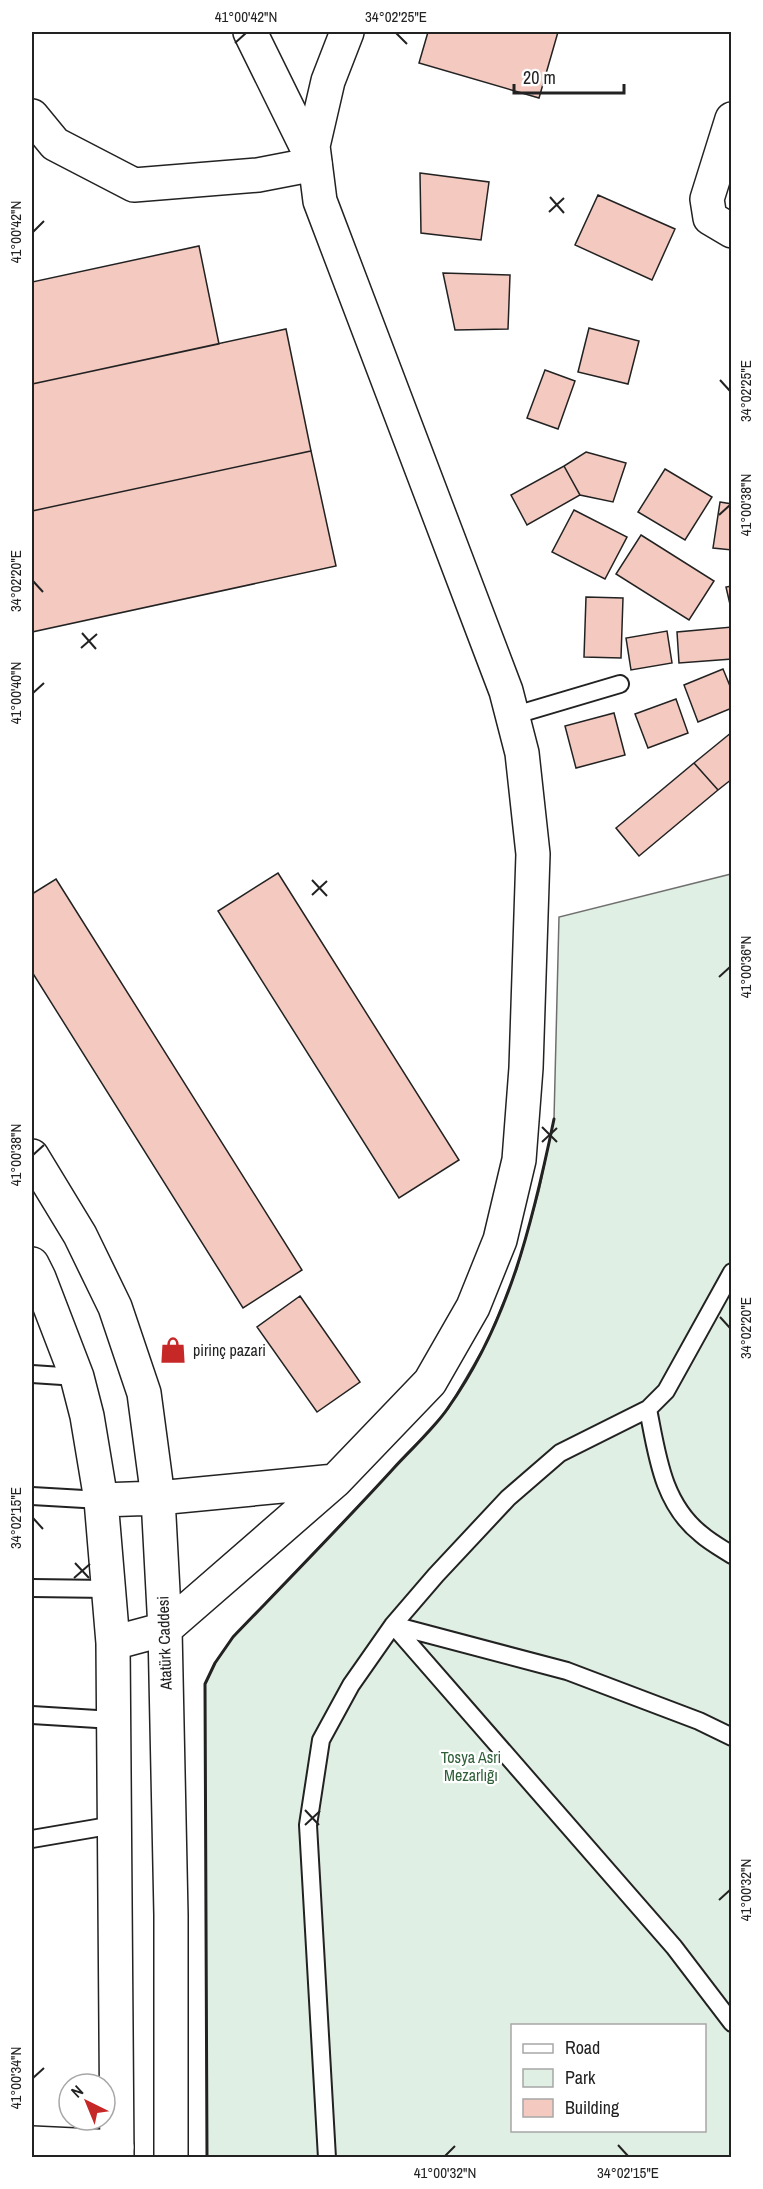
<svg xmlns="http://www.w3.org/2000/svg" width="763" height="2189" viewBox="0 0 763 2189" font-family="'Archivo Narrow',sans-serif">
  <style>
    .green { fill: #e0efe3; stroke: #6f6f6f; stroke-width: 1.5; fill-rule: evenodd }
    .building { fill: #f3c9c0; stroke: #222; stroke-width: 1.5 }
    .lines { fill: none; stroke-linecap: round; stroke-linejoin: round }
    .lane-casing { stroke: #222; stroke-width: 20 }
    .street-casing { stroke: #222; stroke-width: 36 }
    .secondary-casing { stroke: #222; stroke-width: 36 }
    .lane { stroke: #fff; stroke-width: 16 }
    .street { stroke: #fff; stroke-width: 33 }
    .secondary { stroke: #fff; stroke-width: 33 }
    .wall { stroke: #222; stroke-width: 3 }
    .ticks { fill: none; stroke: #222; stroke-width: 2 }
    .labels { text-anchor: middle; stroke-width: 4.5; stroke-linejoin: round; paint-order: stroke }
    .poi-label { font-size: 16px; fill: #222; stroke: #fff; text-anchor: start }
    .street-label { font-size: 16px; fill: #222; stroke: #fff }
    .park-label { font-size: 16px; fill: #2f5e38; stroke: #fff }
    .neatline { fill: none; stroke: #222; stroke-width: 2 }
    .ticks-label { font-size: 15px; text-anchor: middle; fill: #222 }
  </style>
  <rect width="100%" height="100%" fill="#fff"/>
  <path class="green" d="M 731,874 L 731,2157 L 207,2157 L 205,1684 L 215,1663 L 233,1637 L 383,1480 L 448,1409 L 487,1342 L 517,1269 L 539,1191 L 554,1119 L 559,917 ZM 512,2026 L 704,2026 L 704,2130 L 512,2130 Z"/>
  <path class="building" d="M 428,32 L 558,32 L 539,98 L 419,63 Z
    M 420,173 L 489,182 L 481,240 L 421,233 Z
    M 598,195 L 675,229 L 652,280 L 575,245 Z
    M 199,246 L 219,344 L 32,384 L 32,282 Z
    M 443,273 L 510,275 L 508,329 L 455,330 Z
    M 589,328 L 639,341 L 628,384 L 578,372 Z
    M 286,329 L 311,451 L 32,511 L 32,384 Z
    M 545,370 L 575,381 L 558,429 L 527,418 Z
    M 311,451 L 336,566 L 32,632 L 32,511 Z
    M 586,452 L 626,463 L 613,502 L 580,495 L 564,466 Z
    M 564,466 L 580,495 L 527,525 L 511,495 Z
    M 665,469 L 712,497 L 685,540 L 638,512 Z
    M 720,502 L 732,504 L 732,550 L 713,548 Z
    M 574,510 L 627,537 L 605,579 L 552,552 Z
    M 641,535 L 714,581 L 689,620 L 616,574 Z
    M 732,586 L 732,613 L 726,587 Z
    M 586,597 L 623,598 L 621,658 L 584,657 Z
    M 732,627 L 732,659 L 679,663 L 677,632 Z
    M 667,631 L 672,663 L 631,670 L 626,638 Z
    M 723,669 L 732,691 L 732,708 L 698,722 L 684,685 Z
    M 676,699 L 688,733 L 648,748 L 635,714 Z
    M 614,713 L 625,755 L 576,768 L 565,726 Z
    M 732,732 L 732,779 L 718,790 L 694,763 Z
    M 694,763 L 718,790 L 639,856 L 616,828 Z
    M 278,873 L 459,1160 L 399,1198 L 218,911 Z
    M 56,879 L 302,1270 L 243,1308 L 32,972 L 32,894 Z
    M 300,1296 L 360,1382 L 317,1412 L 257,1327 Z"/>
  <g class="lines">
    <defs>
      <path id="lane" d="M 512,716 L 620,684
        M 32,1374 L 77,1377
        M 648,1409 C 657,1454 662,1503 701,1534 C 710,1542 721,1548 732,1555
        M 32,1496 L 101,1500
        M 32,1588 L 108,1589
        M 393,1625 L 674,1947 L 732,2023
        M 393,1625 L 567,1671 L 699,1721 L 732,1737
        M 32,1715 L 113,1720
        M 32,1839 L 114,1825
        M 327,2158 L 308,1825 L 321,1740 L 351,1685 L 393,1625 L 436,1575 L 508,1498 L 560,1453 L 648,1409 L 666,1391 L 732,1272"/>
      <path id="street" d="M 32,116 L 55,144 L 134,185 L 258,175 L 315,164 L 250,32
        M 732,119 L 707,199 L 710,218 L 732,231
        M 32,2143 L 117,2147"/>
      <path id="secondary" d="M 32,1156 L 80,1235 L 115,1307 L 144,1393 L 158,1498 L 165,1629 L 171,1915 L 171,2158
        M 32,1264 L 39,1278 L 77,1377 L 87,1416 L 101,1500 L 113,1643 L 117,2158
        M 101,1500 L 158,1498 L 335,1481
        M 113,1643 L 165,1629 L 335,1481 L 430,1382 L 473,1307 L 500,1240 L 519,1160 L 526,1068 L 533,854 L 522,753 L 506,691 L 320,201 L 313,146 L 328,81 L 347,32"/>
    </defs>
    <use href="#lane" class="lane-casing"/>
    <use href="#street" class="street-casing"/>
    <use href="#secondary" class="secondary-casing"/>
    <use href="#lane" class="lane"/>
    <use href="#street" class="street"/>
    <use href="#secondary" class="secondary"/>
    <path class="wall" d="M 207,2158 L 205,1684 L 215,1663 L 233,1637 C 287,1581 341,1526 393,1469 C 411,1449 433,1430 448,1408 C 509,1322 533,1221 554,1119"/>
  </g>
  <path class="ticks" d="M 396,33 L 407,44M 235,43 L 246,33M 550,197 L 564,213M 549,212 L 564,198M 33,232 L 44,221M 720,380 L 730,391M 719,515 L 730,505M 33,581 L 43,592M 82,633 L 96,649M 81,648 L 97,634M 33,693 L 44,683M 312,880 L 327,896M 312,895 L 327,881M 719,977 L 730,967M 542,1127 L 557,1142M 542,1142 L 557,1128M 33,1155 L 44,1145M 720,1317 L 730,1328M 33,1518 L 43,1529M 75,1563 L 89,1578M 74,1578 L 90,1564M 305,1810 L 319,1825M 305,1825 L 320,1811M 719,1900 L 730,1890M 33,2078 L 44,2068M 618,2145 L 628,2156M 445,2156 L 455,2146"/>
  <defs>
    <symbol id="shop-bare" viewBox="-9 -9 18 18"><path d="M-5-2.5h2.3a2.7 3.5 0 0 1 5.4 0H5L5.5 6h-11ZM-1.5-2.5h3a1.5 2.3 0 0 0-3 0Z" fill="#c62828" stroke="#fff" stroke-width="2.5" paint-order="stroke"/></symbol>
  </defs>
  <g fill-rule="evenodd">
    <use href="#shop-bare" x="154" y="1331" width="38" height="38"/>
  </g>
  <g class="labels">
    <g class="poi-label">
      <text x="193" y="1356">pirinç pazari</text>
    </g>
    <g class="street-label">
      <text transform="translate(164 1643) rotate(-92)" y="6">Atatürk Caddesi</text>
    </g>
    <g class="park-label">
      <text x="471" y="1763">Tosya Asri<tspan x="471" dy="18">Mezarlığı</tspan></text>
    </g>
  </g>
  <rect width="763" height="2189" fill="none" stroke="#ffffff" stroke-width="66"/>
  <rect x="511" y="2024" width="195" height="108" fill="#ffffff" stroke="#a7a7a7" stroke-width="1.5"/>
  <rect x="523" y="2044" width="30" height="9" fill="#ffffff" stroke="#a7a7a7" stroke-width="1.5"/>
  <text x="565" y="2054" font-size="18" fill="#222222">Road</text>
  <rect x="523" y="2069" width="30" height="18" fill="#e0efe3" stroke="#a7a7a7" stroke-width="1.5"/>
  <text x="565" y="2084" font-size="18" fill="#222222">Park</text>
  <rect x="523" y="2099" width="30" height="18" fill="#f3c9c0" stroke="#a7a7a7" stroke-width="1.5"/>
  <text x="565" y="2114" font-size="18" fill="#222222">Building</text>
  <g transform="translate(87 2102) rotate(317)"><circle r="28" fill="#ffffff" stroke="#a7a7a7" stroke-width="1.5"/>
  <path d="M0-4.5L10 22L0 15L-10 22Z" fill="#c62828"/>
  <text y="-9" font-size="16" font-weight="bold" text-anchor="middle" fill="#222222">N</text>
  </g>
  <path d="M514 84v9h110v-9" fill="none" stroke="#222222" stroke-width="3"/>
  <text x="523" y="84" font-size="18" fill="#222222" stroke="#ffffff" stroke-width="4.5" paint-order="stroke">20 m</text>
  <rect x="33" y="33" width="697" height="2123" class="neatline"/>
  <g class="ticks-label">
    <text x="246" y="22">41°00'42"N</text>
    <text x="396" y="22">34°02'25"E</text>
    <text transform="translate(16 232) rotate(-90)" y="5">41°00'42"N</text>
    <text transform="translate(746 391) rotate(-90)" y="5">34°02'25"E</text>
    <text transform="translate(746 505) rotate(-90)" y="5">41°00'38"N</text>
    <text transform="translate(16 581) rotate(-90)" y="5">34°02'20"E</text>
    <text transform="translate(16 693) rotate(-90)" y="5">41°00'40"N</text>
    <text transform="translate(746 967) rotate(-90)" y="5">41°00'36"N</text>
    <text transform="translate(16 1155) rotate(-90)" y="5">41°00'38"N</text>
    <text transform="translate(746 1328) rotate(-90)" y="5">34°02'20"E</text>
    <text transform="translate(16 1518) rotate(-90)" y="5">34°02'15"E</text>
    <text transform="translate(746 1890) rotate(-90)" y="5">41°00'32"N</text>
    <text transform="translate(16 2078) rotate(-90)" y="5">41°00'34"N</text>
    <text x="445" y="2178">41°00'32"N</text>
    <text x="628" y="2178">34°02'15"E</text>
  </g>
</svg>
